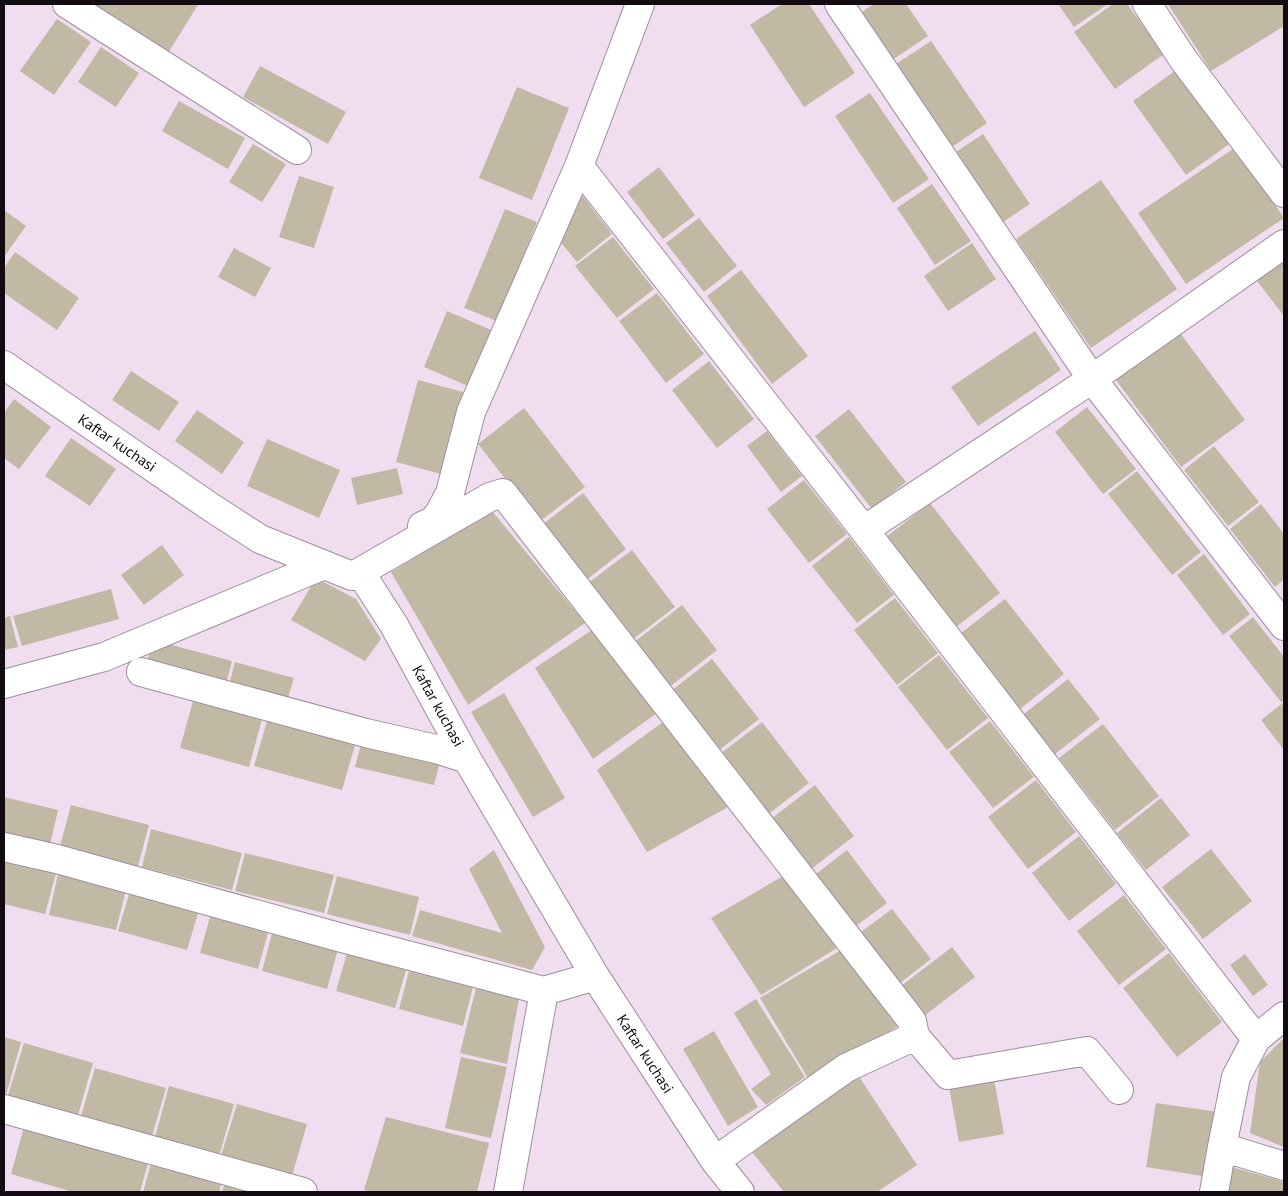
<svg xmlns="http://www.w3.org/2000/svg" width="1288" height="1196" viewBox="0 0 1288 1196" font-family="'PT Sans',sans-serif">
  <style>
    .building { fill: #c2b9a4 }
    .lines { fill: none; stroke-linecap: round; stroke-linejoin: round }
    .minor-casing { stroke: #9e8d9e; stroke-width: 30 }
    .minor { stroke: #fff; stroke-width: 28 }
    .labels { text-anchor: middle; stroke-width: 5; stroke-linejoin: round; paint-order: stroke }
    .street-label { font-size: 15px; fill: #120c12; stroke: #fff }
  </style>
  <rect width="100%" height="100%" fill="#f0ddef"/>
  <path class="building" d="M 91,4 L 196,4 L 198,5 L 168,53 Z
    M 782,4 L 809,4 L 855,73 L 804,107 L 750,25 Z
    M 874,4 L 906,4 L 928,36 L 891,61 L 859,14 Z
    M 1058,4 L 1108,4 L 1074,27 Z
    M 1113,4 L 1127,4 L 1164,54 L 1115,89 L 1074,32 Z
    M 1168,4 L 1284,4 L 1284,26 L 1211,71 Z
    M 57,19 L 91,42 L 54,95 L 20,71 Z
    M 931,41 L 987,123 L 949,149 L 893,66 Z
    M 101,47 L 139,73 L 116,107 L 78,82 Z
    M 260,66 L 346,112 L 328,144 L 243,97 Z
    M 1179,68 L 1232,142 L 1186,175 L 1133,101 Z
    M 517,87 L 569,108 L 532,200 L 479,178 Z
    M 870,93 L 929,179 L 893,203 L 835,116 Z
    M 179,101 L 245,138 L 228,169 L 162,131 Z
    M 983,134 L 1030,204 L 1000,224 L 953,154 Z
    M 253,144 L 286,164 L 262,202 L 229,182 Z
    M 1236,147 L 1284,218 L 1186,284 L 1138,213 Z
    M 659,167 L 695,215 L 663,239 L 627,192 Z
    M 299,176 L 334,187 L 314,248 L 279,237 Z
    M 1101,180 L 1177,289 L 1091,348 L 1016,239 Z
    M 932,184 L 971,241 L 935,265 L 897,208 Z
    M 581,194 L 612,234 L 577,262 L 558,239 Z
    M 505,209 L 537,222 L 497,321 L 464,308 Z
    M 4,210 L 26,226 L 4,257 Z
    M 699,218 L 737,266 L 704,292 L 666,243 Z
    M 613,237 L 654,289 L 617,318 L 575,266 Z
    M 972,243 L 996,279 L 948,311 L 924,276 Z
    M 234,248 L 271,268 L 255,297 L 218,277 Z
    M 15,252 L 79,298 L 57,330 L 4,293 L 4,268 Z
    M 1284,255 L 1284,316 L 1254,277 Z
    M 741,270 L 808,356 L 772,384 L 707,296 Z
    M 657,293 L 704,354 L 666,383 L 619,321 Z
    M 447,311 L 491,330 L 468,386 L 424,367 Z
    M 1035,331 L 1061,370 L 978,426 L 951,387 Z
    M 1180,333 L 1245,420 L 1181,467 L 1116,380 Z
    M 709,361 L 754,419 L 717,448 L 672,390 Z
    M 131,371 L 179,402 L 159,431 L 112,400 Z
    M 418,380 L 463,392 L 441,474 L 396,462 Z
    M 14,399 L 51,427 L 19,469 L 4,458 L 4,413 Z
    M 1087,407 L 1136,469 L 1103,494 L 1055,432 Z
    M 524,408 L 585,487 L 539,522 L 478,444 Z
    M 849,409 L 906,482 L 872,509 L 815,436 Z
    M 197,410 L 244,442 L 222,474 L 175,441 Z
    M 767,431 L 802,476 L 781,492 L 747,446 Z
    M 71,438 L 116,469 L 90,506 L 45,476 Z
    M 267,439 L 340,470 L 319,518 L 247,486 Z
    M 1214,446 L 1259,502 L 1228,526 L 1184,470 Z
    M 397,468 L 403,494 L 357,505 L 351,478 Z
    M 1137,471 L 1201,552 L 1172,575 L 1108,494 Z
    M 804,480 L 847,534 L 809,563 L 767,509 Z
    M 583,493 L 626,549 L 585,581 L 542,525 Z
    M 930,503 L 1000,593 L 956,627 L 886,537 Z
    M 1261,504 L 1284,534 L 1284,579 L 1275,587 L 1230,529 Z
    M 492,511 L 585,623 L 468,705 L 391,572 Z
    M 849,537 L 894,595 L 857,623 L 812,566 Z
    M 162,545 L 184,575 L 144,605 L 121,575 Z
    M 632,550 L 675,607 L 632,640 L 588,583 Z
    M 1204,554 L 1250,614 L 1223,635 L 1177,575 Z
    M 316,578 L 356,599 L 381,639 L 365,661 L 291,620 Z
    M 111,589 L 119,619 L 22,646 L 13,616 Z
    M 895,598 L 938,653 L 897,685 L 854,630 Z
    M 1005,599 L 1064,674 L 1020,709 L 961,633 Z
    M 682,605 L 717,650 L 668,688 L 633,643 Z
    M 10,616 L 18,647 L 4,650 L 4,618 Z
    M 1253,617 L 1284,657 L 1284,700 L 1281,702 L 1229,636 Z
    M 592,630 L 657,713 L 593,759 L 535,668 Z
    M 153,640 L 232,661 L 225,688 L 146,666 Z
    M 939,655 L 988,718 L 947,750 L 898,687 Z
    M 712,659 L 759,719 L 718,751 L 671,691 Z
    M 235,662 L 294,678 L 286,704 L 228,689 Z
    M 1068,679 L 1100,719 L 1055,754 L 1024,714 Z
    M 504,693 L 565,798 L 533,817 L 471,712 Z
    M 195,694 L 264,712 L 249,767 L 180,748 Z
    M 1284,702 L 1284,750 L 1261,720 Z
    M 269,714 L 357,738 L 342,790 L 254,766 Z
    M 990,721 L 1034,777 L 993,808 L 949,752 Z
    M 663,722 L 728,807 L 647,852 L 597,770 Z
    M 762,722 L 809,783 L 767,815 L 720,754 Z
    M 1103,724 L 1159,796 L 1115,830 L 1059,758 Z
    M 362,740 L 441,758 L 434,785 L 355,767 Z
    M 1036,780 L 1076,832 L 1028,869 L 988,817 Z
    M 815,785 L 854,836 L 810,870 L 771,819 Z
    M 4,797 L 58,810 L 50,845 L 4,834 Z
    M 1161,798 L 1190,835 L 1146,870 L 1117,833 Z
    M 71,805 L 149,825 L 138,866 L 60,846 Z
    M 151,829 L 242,853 L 232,890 L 142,867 Z
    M 1079,836 L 1116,884 L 1069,921 L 1032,873 Z
    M 1211,849 L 1252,901 L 1203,939 L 1162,887 Z
    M 494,850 L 545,947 L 532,970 L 412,936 L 420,910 L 502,933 L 469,869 Z
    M 847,850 L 887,903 L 856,926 L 816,874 Z
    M 245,853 L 334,875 L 324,913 L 235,891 Z
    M 4,860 L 56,873 L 45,914 L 4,904 Z
    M 58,874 L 126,890 L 116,930 L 49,915 Z
    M 785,875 L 845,943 L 761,995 L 711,918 Z
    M 337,876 L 419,897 L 410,935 L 327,914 Z
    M 130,891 L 199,910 L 187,950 L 118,931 Z
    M 1124,895 L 1166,949 L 1119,985 L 1077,931 Z
    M 892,909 L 931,959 L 900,983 L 861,932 Z
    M 211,913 L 269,929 L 258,969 L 200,953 Z
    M 273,930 L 338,949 L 327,989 L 262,971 Z
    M 848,946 L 897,1027 L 809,1080 L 760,998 Z
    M 952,947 L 975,977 L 924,1016 L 901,986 Z
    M 347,953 L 406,970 L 395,1008 L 336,991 Z
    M 1169,953 L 1222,1022 L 1177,1057 L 1123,988 Z
    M 1245,954 L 1268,985 L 1253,996 L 1230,965 Z
    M 409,971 L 473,987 L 463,1026 L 399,1009 Z
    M 476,988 L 519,999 L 507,1064 L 460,1053 Z
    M 756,999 L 805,1077 L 766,1105 L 751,1089 L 771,1074 L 734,1013 Z
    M 714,1031 L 758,1107 L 728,1126 L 683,1049 Z
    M 4,1037 L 21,1042 L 6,1095 L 4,1094 Z
    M 1284,1038 L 1284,1147 L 1250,1133 L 1260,1062 Z
    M 24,1043 L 93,1063 L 78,1115 L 8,1095 Z
    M 461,1057 L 507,1067 L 491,1138 L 445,1128 Z
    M 95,1068 L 166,1088 L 152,1136 L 81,1116 Z
    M 858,1075 L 917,1165 L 877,1192 L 784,1192 L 748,1147 Z
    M 994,1079 L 1004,1134 L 959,1142 L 949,1087 Z
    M 169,1086 L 234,1104 L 219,1156 L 155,1137 Z
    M 1156,1103 L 1219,1112 L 1209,1177 L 1146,1167 Z
    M 237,1104 L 307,1124 L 292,1176 L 221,1156 Z
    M 386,1117 L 489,1143 L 477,1192 L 374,1192 L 364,1190 Z
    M 24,1127 L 148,1163 L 140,1192 L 73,1192 L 11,1174 Z
    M 151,1164 L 221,1184 L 219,1192 L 143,1192 Z
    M 1228,1166 L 1284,1182 L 1284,1192 L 1223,1192 Z
    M 224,1185 L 246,1192 L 222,1192 Z"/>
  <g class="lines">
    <defs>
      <path id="minor" d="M 67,4 L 297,150
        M 839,4 L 1092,379 L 1284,626
        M 1147,4 L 1183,59 L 1284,193
        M 579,166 L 864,530 L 1256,1039
        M 4,365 L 212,508 L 260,539 L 352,576 L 360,572 L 394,625 L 467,759 L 595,976 L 715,1161 L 740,1192
        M 422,526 L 433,521 L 440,512 L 450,493 L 471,412 L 579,166 L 640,4
        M 864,530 L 1092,379 L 1284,244
        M 360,572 L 490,497 L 503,493 L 912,1021 L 915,1036 L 846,1068 L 715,1161
        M 141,672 L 366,733 L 436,749 L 467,759
        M 4,684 L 104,657 L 324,565
        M 4,847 L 57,859 L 342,938 L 544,991 L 595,976
        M 1284,1016 L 1256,1039 L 1236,1077 L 1222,1147 L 1284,1166
        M 915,1036 L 948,1075 L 1087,1051 L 1119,1090
        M 4,1109 L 303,1192
        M 508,1192 L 544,991
        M 1214,1192 L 1222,1147"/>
    </defs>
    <use href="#minor" class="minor-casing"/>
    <use href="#minor" class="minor"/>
  </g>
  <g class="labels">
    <g class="street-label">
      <text transform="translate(117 443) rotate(34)" y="5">Kaftar kuchasi</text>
      <text transform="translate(438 706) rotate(61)" y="5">Kaftar kuchasi</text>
      <text transform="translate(645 1054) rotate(57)" y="5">Kaftar kuchasi</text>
    </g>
  </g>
  <rect width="1288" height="1196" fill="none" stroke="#120c12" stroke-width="10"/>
</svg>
